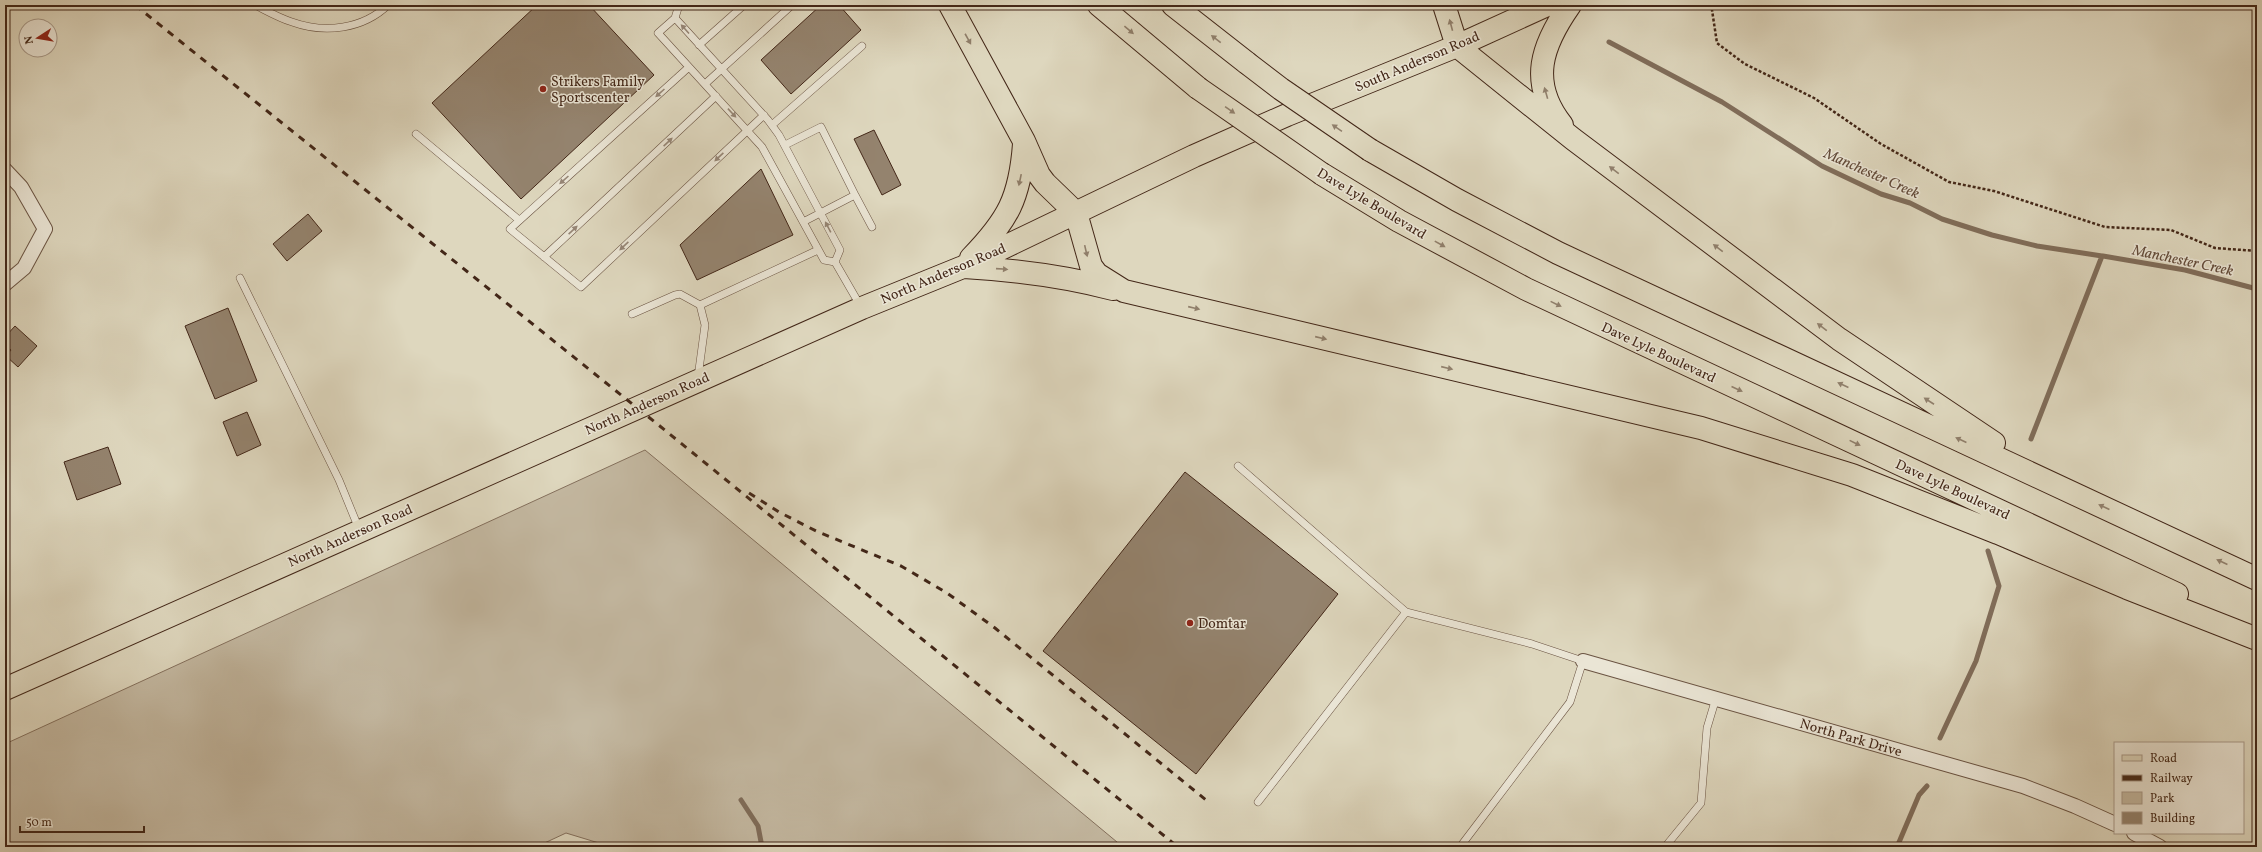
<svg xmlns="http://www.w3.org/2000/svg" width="2262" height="852" viewBox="0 0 2262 852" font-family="Vollkorn,serif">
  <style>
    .green { fill: #c4b9a2; stroke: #84705d }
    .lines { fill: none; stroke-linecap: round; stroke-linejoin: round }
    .stream { stroke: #806d5a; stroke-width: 5 }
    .building { fill: #94836e; stroke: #432718 }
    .service-casing { stroke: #6a5342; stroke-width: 8 }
    .minor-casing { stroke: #6a5342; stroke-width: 16 }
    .primary-casing { stroke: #432718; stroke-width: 24 }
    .path { stroke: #432718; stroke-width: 2.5; stroke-dasharray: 3 2; stroke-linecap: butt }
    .service { stroke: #eae5d5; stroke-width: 7 }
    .minor { stroke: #eae5d5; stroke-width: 14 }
    .primary { stroke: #ded7be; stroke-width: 22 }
    .rail { stroke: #432718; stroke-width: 3; stroke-dasharray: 7 7; stroke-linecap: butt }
    .primary-bridge-casing { stroke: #432718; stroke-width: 24; stroke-linecap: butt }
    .primary-bridge { stroke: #ded7be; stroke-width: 22 }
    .oneway { fill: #907f6b }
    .oneway2 { fill: #968676 }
    .poi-dot { fill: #8f2418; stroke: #eae5d5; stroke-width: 1.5 }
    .labels { text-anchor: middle; stroke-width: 3; stroke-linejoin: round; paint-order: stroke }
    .street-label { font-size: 14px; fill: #432718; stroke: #eae5d5 }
    .poi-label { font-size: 14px; fill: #432718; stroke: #eae5d5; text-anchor: start }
    .water-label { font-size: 15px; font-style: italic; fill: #624a39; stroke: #eae5d5 }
  </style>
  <rect width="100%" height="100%" fill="#ded7be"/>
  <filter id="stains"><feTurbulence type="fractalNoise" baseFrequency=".005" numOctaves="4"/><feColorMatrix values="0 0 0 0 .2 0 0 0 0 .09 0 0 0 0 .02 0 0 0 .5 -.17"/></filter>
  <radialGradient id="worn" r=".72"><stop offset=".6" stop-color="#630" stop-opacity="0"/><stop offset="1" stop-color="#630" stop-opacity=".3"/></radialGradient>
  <path class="green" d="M 645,450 L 1123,847 L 612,847 L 566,833 L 536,847 L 5,847 L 5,744 Z"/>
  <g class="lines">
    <path class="stream" d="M 1609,42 L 1722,102 L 1822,166 L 1881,194 L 1910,203 L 1942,219 L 1992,235 L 2037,246 L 2102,256 L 2031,439
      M 2103,256 L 2185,270 L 2257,289
      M 1940,738 L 1976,661 L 1999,586 L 1988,551
      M 741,800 L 758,826 L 762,847
      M 1897,847 L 1919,795 L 1927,786"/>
  </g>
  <path class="building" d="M 537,5 L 589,5 L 654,75 L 521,199 L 432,103 Z
    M 821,5 L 839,5 L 861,30 L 791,94 L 761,60 Z
    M 874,130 L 901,185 L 882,195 L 854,139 Z
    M 761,169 L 793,235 L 697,280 L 680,245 Z
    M 308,214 L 322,231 L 287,261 L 273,244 Z
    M 228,308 L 257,381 L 215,399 L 185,326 Z
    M 15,326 L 37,346 L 18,367 L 6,356 L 11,350 L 5,345 L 5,337 Z
    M 247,412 L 261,445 L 237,456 L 223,422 Z
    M 108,447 L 121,484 L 77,500 L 64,462 Z
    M 1185,472 L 1338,594 L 1196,774 L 1043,651 Z"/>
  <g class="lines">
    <defs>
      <path id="service" d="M 255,5 C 267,11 279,18 292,22 C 325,34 363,29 388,5
        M 679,5 L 675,18 L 658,33 L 762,147 L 824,260 L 835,262
        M 675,18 L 768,120 L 779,135 L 840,250 L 835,262
        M 699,45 L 744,5
        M 689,67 L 510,229 L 581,287 L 764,115
        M 705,84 L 792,5
        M 772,125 L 862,46
        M 416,134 L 519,220
        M 785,145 L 821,127 L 855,195 L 803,222
        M 855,195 L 872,227
        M 544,257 L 716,96
        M 835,262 L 861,307
        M 240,278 L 339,480 L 359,529
        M 632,314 L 675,295 L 680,294 L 700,305
        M 698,377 L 705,325 L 700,305 L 818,250
        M 1238,466 L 1406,612
        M 1258,802 L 1406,612 L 1532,644 L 1583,661 L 1570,702 L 1460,847
        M 1665,847 L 1701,803 L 1707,728 L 1716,698"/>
      <path id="minor" d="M 5,170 L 21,187 L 45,229 L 24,268 L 5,284
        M 1583,661 L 2023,786 L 2075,806 L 2115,824
        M 2134,833 L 2160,847"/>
      <path id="primary" d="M 950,5 L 1024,141 L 1039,175 L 1045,183 L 1076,213 L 1091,266 L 1097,274 L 1124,291 L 1701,428 L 1852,475 L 1998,533 L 2127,588 L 2257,639
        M 1099,5 L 1198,88
        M 1173,5 L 1247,63
        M 1444,5 L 1457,46 L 1573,139 L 1839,339 L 1994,443
        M 1562,125 C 1528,82 1542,45 1570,5
        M 1370,150 L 1457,200 L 1558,253 L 2257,579
        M 1322,174 L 1399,221 L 1526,289 L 2177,594
        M 971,258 C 1008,220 1020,198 1024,144
        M 964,267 C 1015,270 1064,276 1113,289
        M 5,689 L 862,308 L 963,267 L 1194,156 L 1287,115 L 1457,46 L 1547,5"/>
    </defs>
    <use href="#service" class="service-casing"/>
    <use href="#minor" class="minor-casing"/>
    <use href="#primary" class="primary-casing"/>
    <path class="path" d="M 1716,5 L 1712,10 L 1717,43 L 1745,64 L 1814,98 L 1881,144 L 1949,182 L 1994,191 L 2105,227 L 2171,230 L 2215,248 L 2257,251"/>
    <use href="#service" class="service"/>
    <use href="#minor" class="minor"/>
    <use href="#primary" class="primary"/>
    <path class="rail" d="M 135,5 L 661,427 L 1178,847
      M 749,493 L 779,512 L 816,531 L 901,566 L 947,593 L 995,628 L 1206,800"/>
    <defs>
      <path id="primary-bridge" d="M 1247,63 L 1281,89 L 1370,150
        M 1198,88 L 1322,174"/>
    </defs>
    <use href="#primary-bridge" class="primary-bridge-casing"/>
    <use href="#primary-bridge" class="primary-bridge"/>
  </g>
  <defs><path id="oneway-solid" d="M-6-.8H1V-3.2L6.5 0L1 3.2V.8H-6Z"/></defs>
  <g class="oneway">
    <use href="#oneway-solid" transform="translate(1451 25) rotate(-105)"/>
    <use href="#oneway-solid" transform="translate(1129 30) rotate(40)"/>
    <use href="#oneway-solid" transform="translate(968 39) rotate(61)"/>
    <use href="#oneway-solid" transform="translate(1216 39) rotate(-142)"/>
    <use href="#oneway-solid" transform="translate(1546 93) rotate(-106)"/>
    <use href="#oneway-solid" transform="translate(1230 110) rotate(35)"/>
    <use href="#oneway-solid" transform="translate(1337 128) rotate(-146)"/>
    <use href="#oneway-solid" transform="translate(1614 170) rotate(-143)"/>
    <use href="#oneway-solid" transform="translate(1020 180) rotate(102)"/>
    <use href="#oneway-solid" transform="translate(1440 244) rotate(29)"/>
    <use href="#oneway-solid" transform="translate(1718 248) rotate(-143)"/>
    <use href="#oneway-solid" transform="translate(1086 251) rotate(77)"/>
    <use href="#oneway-solid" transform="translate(1002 269) rotate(4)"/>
    <use href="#oneway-solid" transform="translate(1556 304) rotate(26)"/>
    <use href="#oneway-solid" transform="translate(1194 308) rotate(13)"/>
    <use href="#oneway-solid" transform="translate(1822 327) rotate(-143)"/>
    <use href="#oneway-solid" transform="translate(1321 338) rotate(13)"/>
    <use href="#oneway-solid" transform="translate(1447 368) rotate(13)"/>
    <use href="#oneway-solid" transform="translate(1843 385) rotate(-155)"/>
    <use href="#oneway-solid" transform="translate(1737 389) rotate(24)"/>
    <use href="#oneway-solid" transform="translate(1929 401) rotate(-147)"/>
    <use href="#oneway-solid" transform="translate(1961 440) rotate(-155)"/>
    <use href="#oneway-solid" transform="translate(1855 443) rotate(26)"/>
    <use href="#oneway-solid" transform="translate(2104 507) rotate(-155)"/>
    <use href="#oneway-solid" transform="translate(2222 562) rotate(-155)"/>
  </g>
  <g class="oneway2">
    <use href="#oneway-solid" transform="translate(685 29) rotate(-132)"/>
    <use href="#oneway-solid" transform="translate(660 93) rotate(138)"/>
    <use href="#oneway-solid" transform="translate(732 113) rotate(47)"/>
    <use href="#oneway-solid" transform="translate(668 142) rotate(-43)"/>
    <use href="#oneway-solid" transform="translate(719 157) rotate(137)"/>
    <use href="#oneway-solid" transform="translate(564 180) rotate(138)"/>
    <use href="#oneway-solid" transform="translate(828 227) rotate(-118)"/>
    <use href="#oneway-solid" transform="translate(573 230) rotate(-43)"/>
    <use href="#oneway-solid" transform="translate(624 246) rotate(137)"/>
  </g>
  <g class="poi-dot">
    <circle cx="543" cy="89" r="4"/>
    <circle cx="1190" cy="623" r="4"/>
  </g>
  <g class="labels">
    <g class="street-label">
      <text transform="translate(1417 61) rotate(-23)" y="5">South Anderson Road</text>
      <text transform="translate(1372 203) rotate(31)" y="5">Dave Lyle Boulevard</text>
      <text transform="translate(943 273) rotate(-23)" y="5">North Anderson Road</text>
      <text transform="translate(1659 352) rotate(25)" y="5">Dave Lyle Boulevard</text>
      <text transform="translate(647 403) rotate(-24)" y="5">North Anderson Road</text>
      <text transform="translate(1953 489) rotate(25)" y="5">Dave Lyle Boulevard</text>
      <text transform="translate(350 535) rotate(-24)" y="5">North Anderson Road</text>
      <text transform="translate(1851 737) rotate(16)" y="5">North Park Drive</text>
    </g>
    <g class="poi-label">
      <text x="551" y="86">Strikers Family<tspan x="551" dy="16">Sportscenter</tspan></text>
      <text x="1198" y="628">Domtar</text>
    </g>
    <g class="water-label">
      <text transform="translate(1872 173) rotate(24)" y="5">Manchester Creek</text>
      <text transform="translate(2183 260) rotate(12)" y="5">Manchester Creek</text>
    </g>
  </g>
  <rect width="2262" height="852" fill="none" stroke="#ded7be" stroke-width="20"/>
  <rect x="6" y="6" width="2250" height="840" fill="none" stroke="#432718" stroke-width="2"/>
  <rect x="10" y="10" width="2242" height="832" fill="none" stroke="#432718"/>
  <rect x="2114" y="742" width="130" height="92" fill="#eae5d5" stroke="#a79989"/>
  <rect x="2122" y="755" width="20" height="6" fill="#ded7be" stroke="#a79989"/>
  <text x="2150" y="762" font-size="12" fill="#432718">Road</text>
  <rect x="2122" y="775" width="20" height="6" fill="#432718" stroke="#a79989"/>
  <text x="2150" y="782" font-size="12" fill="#432718">Railway</text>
  <rect x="2122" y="792" width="20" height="12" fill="#c4b9a2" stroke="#a79989"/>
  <text x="2150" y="802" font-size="12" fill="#432718">Park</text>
  <rect x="2122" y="812" width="20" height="12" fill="#94836e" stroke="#a79989"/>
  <text x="2150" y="822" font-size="12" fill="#432718">Building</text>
  <g transform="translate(38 38) rotate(258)"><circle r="19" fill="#eae5d5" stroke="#a79989"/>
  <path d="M0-3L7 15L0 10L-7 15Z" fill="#8f2418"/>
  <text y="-6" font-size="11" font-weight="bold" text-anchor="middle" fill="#432718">N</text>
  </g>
  <path d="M20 826v6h124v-6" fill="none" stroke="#432718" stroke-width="2"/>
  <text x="26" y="826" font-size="12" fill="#432718" stroke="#eae5d5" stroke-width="3" paint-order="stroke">50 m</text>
  <rect width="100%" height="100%" filter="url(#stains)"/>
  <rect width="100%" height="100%" fill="url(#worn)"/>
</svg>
